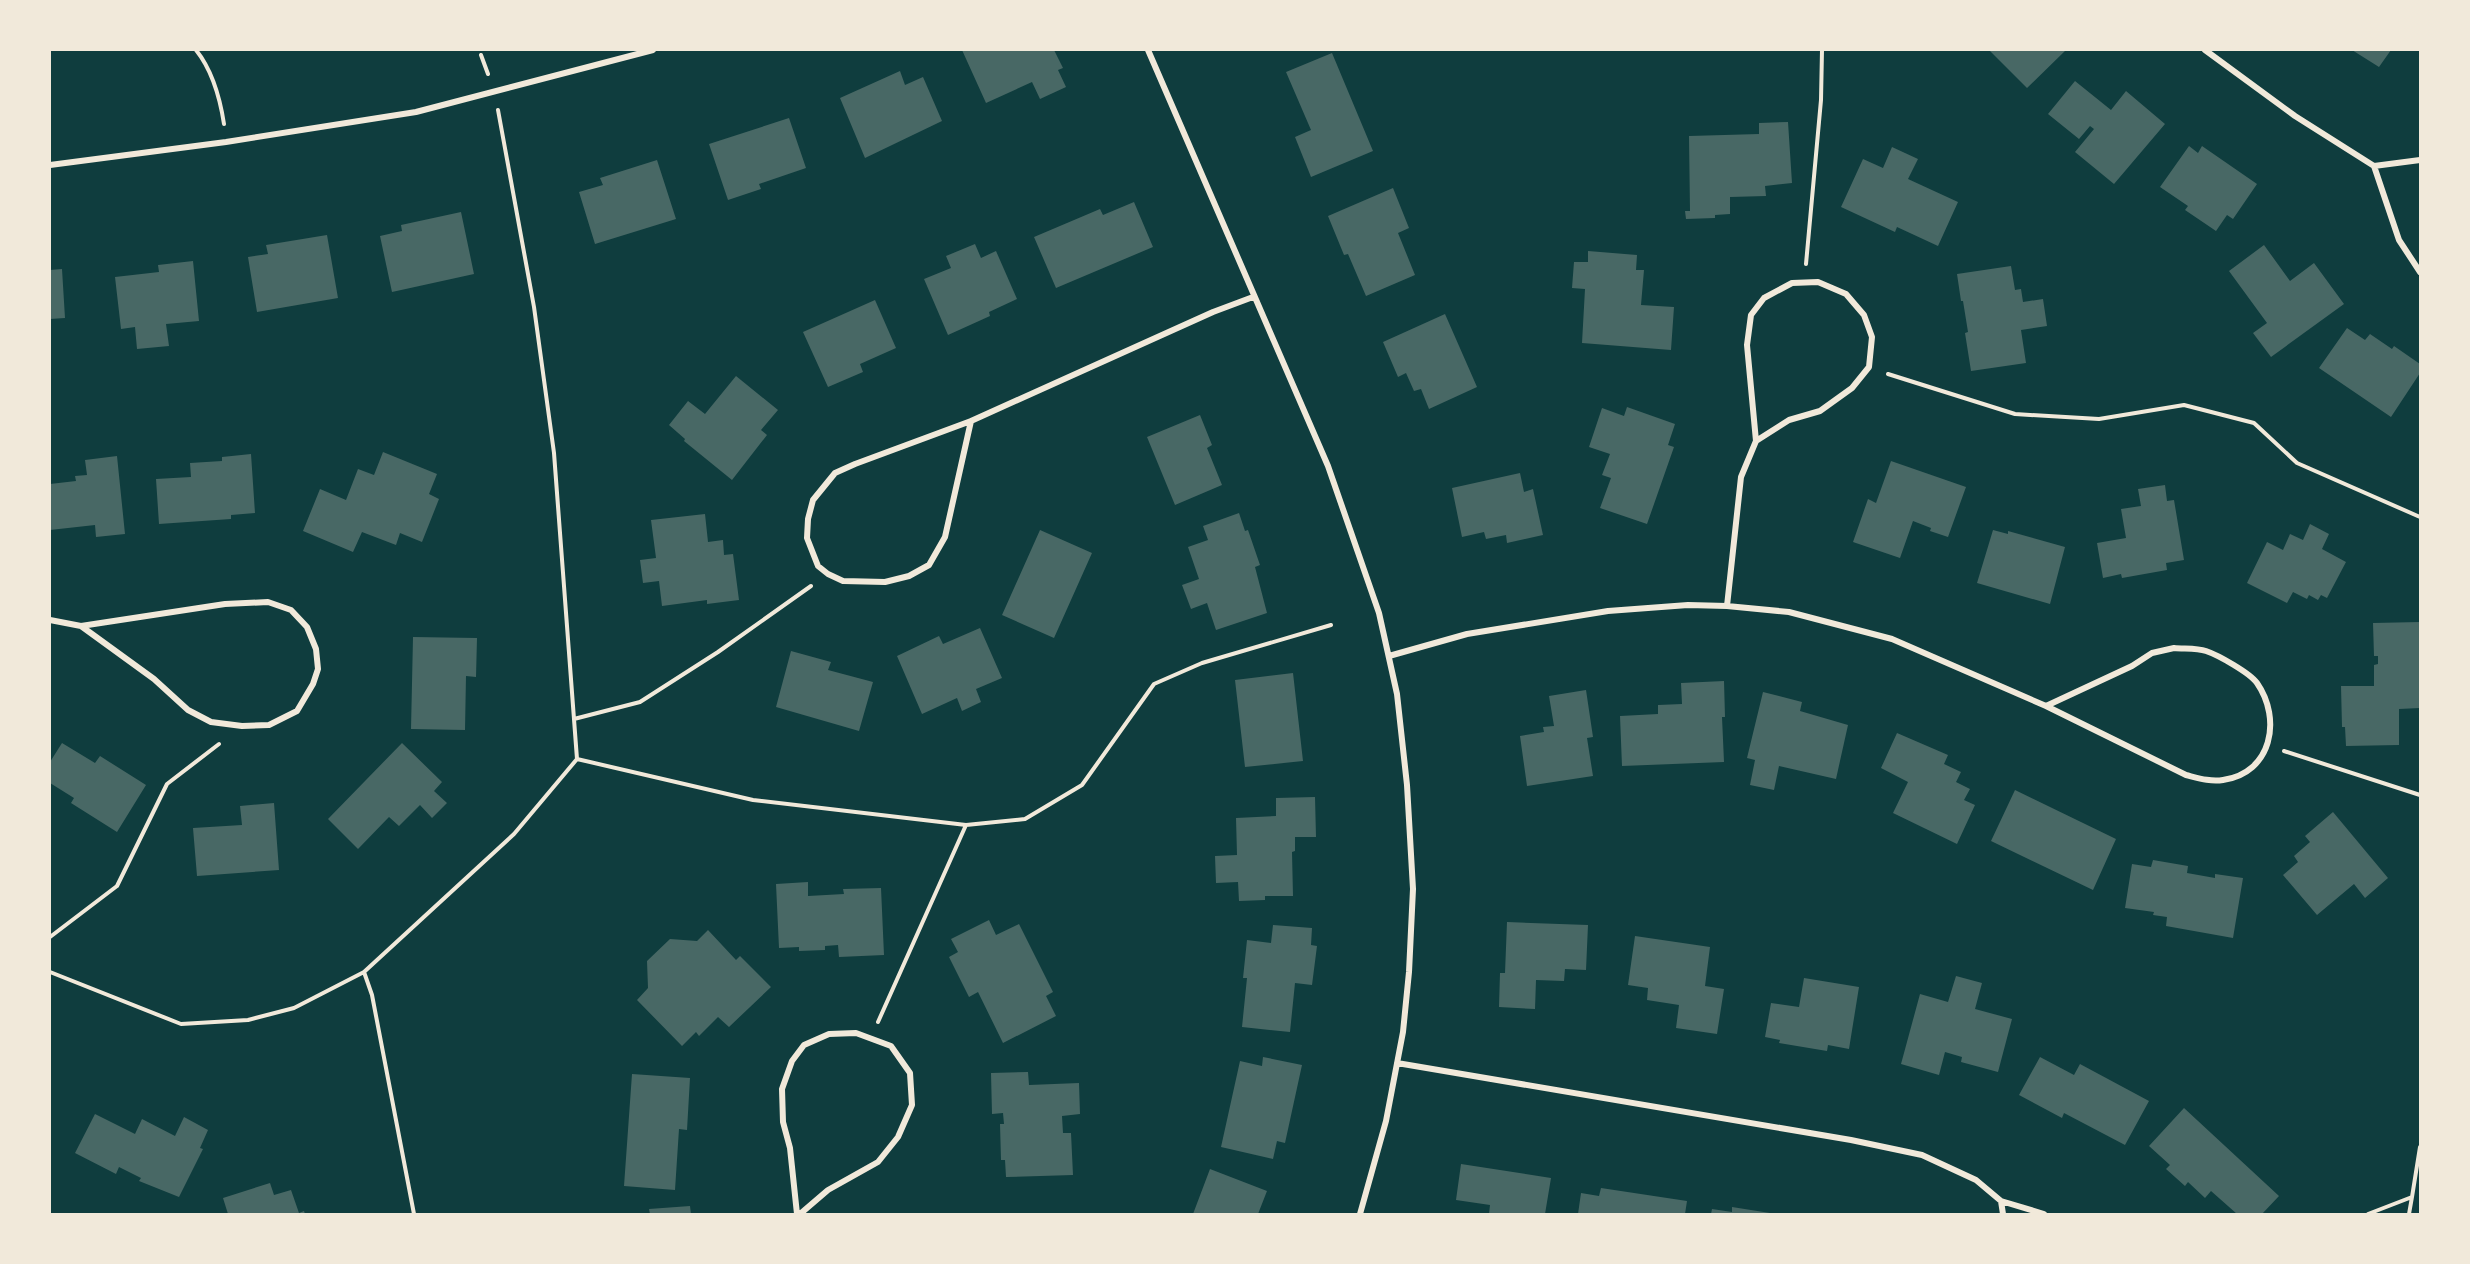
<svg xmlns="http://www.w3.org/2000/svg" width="2470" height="1264" viewBox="0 0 2470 1264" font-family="Quicksand,sans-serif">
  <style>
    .building { fill: #486865 }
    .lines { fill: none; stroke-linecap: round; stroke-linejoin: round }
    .path { stroke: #f1e9da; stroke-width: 4 }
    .minor { stroke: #f1e9da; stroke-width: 6 }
  </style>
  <rect width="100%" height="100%" fill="#0f3d3e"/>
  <path class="building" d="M 962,50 L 1054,50 L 1063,68 L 1058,70 L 1066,87 L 1040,99 L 1032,82 L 986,103 Z
    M 1989,50 L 2066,50 L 2027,88 Z
    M 2352,50 L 2391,50 L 2379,67 Z
    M 1332,53 L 1373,151 L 1311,177 L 1295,137 L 1311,130 L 1286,72 Z
    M 900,71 L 905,85 L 923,77 L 942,121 L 865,158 L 840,98 Z
    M 2075,81 L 2111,110 L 2126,91 L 2165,124 L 2114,184 L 2075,152 L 2094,129 L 2090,126 L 2079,139 L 2048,114 Z
    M 789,118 L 806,168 L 759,184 L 761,189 L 728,200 L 709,144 Z
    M 1788,122 L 1792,183 L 1765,186 L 1766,196 L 1730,197 L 1730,214 L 1715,215 L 1715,218 L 1686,219 L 1685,211 L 1690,211 L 1689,136 L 1759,134 L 1759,123 Z
    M 2189,146 L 2198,153 L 2202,146 L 2257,184 L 2233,219 L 2227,215 L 2216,231 L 2185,210 L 2188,206 L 2160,187 Z
    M 1892,147 L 1918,159 L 1908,179 L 1958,202 L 1938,246 L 1897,227 L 1895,232 L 1841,207 L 1863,159 L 1883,168 Z
    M 657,160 L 676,219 L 595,244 L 579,192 L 603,185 L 600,178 Z
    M 1393,188 L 1409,228 L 1398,233 L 1415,275 L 1366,296 L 1348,254 L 1344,255 L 1328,216 Z
    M 1134,202 L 1153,247 L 1056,288 L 1034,237 L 1100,209 L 1103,215 Z
    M 461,212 L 474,274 L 392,292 L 380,236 L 402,231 L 401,225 Z
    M 327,235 L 338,298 L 257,312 L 248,257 L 268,254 L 266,245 Z
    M 975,244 L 981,258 L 996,251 L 1017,299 L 989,312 L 990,316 L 948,335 L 924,279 L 951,268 L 946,256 Z
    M 2264,245 L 2290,281 L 2314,263 L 2344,304 L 2271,357 L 2253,333 L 2267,323 L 2229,271 Z
    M 1588,251 L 1637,255 L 1636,270 L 1644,270 L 1641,305 L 1674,307 L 1671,350 L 1582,343 L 1585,289 L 1572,288 L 1574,262 L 1588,262 Z
    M 193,261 L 199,321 L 166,324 L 169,346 L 137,349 L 135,327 L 121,329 L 115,277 L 159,272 L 158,265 Z
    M 2011,266 L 2015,290 L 2021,289 L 2023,302 L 2043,299 L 2047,326 L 2021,330 L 2026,363 L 1971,371 L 1965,333 L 1968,332 L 1963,301 L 1961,301 L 1957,274 Z
    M 62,269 L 65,318 L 50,319 L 50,270 Z
    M 875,300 L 896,348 L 860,364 L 863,372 L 828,387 L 803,332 Z
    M 1445,314 L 1477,387 L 1429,409 L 1421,389 L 1414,391 L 1406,373 L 1398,377 L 1383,342 Z
    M 2347,328 L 2365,340 L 2370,334 L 2392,349 L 2394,346 L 2420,364 L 2420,373 L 2391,417 L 2319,368 Z
    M 736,376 L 778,410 L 761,430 L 767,435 L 732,480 L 684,441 L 685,439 L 669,425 L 688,401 L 705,414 Z
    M 1627,407 L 1675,424 L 1668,445 L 1674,447 L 1647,524 L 1600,508 L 1611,478 L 1602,475 L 1610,454 L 1589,447 L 1602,408 L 1624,416 Z
    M 1200,415 L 1212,445 L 1207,448 L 1222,485 L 1175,505 L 1147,437 Z
    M 383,452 L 437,474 L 429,494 L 439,499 L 422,542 L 400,533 L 396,545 L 362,532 L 353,552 L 303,531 L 320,489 L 346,500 L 358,469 L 374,475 Z
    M 251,454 L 255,513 L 231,515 L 231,519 L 159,524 L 156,479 L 191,477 L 190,463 L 222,461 L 222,457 Z
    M 117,456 L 125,534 L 96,537 L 95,525 L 50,530 L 50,484 L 76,481 L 75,476 L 87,475 L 85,460 Z
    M 1891,461 L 1966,487 L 1948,537 L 1930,531 L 1931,528 L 1913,521 L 1900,558 L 1853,542 L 1868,499 L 1876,503 Z
    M 1520,473 L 1524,492 L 1533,489 L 1543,535 L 1507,543 L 1506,535 L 1486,539 L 1484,532 L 1462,537 L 1452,488 Z
    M 2165,485 L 2167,501 L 2174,500 L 2184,560 L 2166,563 L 2167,570 L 2122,578 L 2121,574 L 2103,578 L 2097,543 L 2126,538 L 2121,509 L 2141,506 L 2138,489 Z
    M 1239,513 L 1245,531 L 1248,530 L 1260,565 L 1255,567 L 1267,613 L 1216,630 L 1207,603 L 1191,609 L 1182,585 L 1199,579 L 1188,547 L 1208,540 L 1203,526 Z
    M 705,514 L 708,542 L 723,540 L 724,555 L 733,554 L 739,600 L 707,604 L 707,600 L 662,606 L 659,581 L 643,583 L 640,560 L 656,558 L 651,520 Z
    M 2310,524 L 2329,534 L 2322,549 L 2346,562 L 2327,598 L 2321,595 L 2318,600 L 2309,595 L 2307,599 L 2293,592 L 2287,603 L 2247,583 L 2267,542 L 2283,550 L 2290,534 L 2303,540 Z
    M 1040,530 L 1092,553 L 1054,638 L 1002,615 Z
    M 1993,530 L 2008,534 L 2008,531 L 2065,547 L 2050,604 L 1977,583 Z
    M 2420,622 L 2420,708 L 2399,709 L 2399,745 L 2346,746 L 2345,727 L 2342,727 L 2341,686 L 2374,686 L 2374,665 L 2378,664 L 2378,656 L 2374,656 L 2373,623 Z
    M 980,628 L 1002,678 L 976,689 L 981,702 L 962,711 L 957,698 L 922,714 L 897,656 L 939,636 L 943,644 Z
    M 413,637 L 477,638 L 476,677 L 466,676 L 465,730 L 411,729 Z
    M 791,651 L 831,662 L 828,670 L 873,682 L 859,731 L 776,707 Z
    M 1293,673 L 1303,761 L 1245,767 L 1235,680 Z
    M 1724,681 L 1725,717 L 1722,717 L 1724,762 L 1622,766 L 1620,716 L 1658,714 L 1658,705 L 1682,704 L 1681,683 Z
    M 1586,690 L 1593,737 L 1587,738 L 1593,776 L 1527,786 L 1520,736 L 1544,732 L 1543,727 L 1554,726 L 1549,696 Z
    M 1763,692 L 1802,702 L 1800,711 L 1848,725 L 1836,779 L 1779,766 L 1774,790 L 1750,785 L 1755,760 L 1747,758 Z
    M 1897,733 L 1948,755 L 1944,764 L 1961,772 L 1956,782 L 1970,789 L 1964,800 L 1975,805 L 1957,844 L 1893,813 L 1908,782 L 1881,768 Z
    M 62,743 L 95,763 L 100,756 L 146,785 L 117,832 L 71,803 L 74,798 L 50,783 L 50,762 Z
    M 402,743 L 442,782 L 434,791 L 447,803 L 432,818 L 420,805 L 399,826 L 389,817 L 358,849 L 328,819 Z
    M 2015,790 L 2116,839 L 2093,890 L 1991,841 Z
    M 1315,797 L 1316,837 L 1295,837 L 1295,851 L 1292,852 L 1293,896 L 1265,896 L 1265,900 L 1239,901 L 1238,882 L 1216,883 L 1215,856 L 1237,855 L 1236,818 L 1276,816 L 1276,798 Z
    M 274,803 L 279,870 L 197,876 L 193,828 L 242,825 L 240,806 Z
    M 2333,812 L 2388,878 L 2365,898 L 2354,884 L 2317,915 L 2283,875 L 2298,862 L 2294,856 L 2310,842 L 2305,836 Z
    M 2153,860 L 2188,866 L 2187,873 L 2215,878 L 2215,874 L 2243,878 L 2233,938 L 2166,926 L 2167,917 L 2153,915 L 2154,912 L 2125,908 L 2132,864 L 2151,867 Z
    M 808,882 L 808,896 L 844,894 L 843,889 L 881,888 L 884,955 L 839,957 L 838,945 L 825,946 L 825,950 L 799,951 L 799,947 L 779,948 L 776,884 Z
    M 989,920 L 996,935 L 1019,924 L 1053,992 L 1046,996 L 1056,1016 L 1003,1043 L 978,992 L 969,997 L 949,957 L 958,952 L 951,939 Z
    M 1507,922 L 1588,925 L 1586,970 L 1565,969 L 1564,981 L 1536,980 L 1535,1009 L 1499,1007 L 1500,973 L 1505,973 Z
    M 1273,925 L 1312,928 L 1311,945 L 1317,946 L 1312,985 L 1295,983 L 1290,1032 L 1242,1027 L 1247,978 L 1243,978 L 1247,940 L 1271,943 Z
    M 708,930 L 736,960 L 740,956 L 771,987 L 729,1027 L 718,1017 L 699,1036 L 696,1032 L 682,1046 L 637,1000 L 648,988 L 647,961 L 670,939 L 697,941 Z
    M 1635,936 L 1710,947 L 1705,986 L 1724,989 L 1717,1034 L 1676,1028 L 1679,1005 L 1647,1000 L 1648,988 L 1628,985 Z
    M 1956,976 L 1982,983 L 1975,1009 L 2012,1019 L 1998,1072 L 1961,1062 L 1962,1057 L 1945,1052 L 1939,1075 L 1901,1064 L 1920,994 L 1948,1002 Z
    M 1804,978 L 1859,987 L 1849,1049 L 1828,1045 L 1827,1051 L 1779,1043 L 1780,1040 L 1765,1037 L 1771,1003 L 1799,1007 Z
    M 1263,1057 L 1302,1065 L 1285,1143 L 1277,1141 L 1273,1159 L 1221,1147 L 1240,1061 L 1262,1066 Z
    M 2040,1057 L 2074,1075 L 2080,1064 L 2149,1101 L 2125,1145 L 2064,1113 L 2062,1118 L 2019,1095 Z
    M 1028,1072 L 1029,1085 L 1079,1083 L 1080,1114 L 1062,1116 L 1063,1133 L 1071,1133 L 1073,1175 L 1006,1177 L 1005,1160 L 1001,1160 L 1000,1124 L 1004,1124 L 1003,1113 L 992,1114 L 991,1073 Z
    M 632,1074 L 690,1078 L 687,1130 L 679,1129 L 675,1190 L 624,1186 Z
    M 2184,1108 L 2279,1196 L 2262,1214 L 2237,1214 L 2211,1191 L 2205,1198 L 2188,1182 L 2185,1186 L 2166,1169 L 2170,1165 L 2149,1146 Z
    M 95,1114 L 135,1134 L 142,1119 L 175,1136 L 184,1117 L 208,1130 L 200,1148 L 203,1149 L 179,1197 L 139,1181 L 141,1178 L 119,1167 L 116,1174 L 75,1153 Z
    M 1461,1164 L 1551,1178 L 1545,1214 L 1489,1214 L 1490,1205 L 1456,1200 Z
    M 1210,1169 L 1267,1191 L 1258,1214 L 1193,1214 Z
    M 270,1183 L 274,1195 L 291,1190 L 299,1213 L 304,1211 L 305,1214 L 228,1214 L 223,1198 Z
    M 1601,1188 L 1687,1201 L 1685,1214 L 1578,1214 L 1581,1193 L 1599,1196 Z
    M 690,1206 L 691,1214 L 650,1214 L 649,1209 Z
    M 1732,1207 L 1770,1213 L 1770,1214 L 1711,1214 L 1712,1209 L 1732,1212 Z"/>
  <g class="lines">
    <path class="path" d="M 196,50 C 212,70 220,98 224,124
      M 481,55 L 488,74
      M 498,110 L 534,307 L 554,453 L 577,759 L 753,800 L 966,825 L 878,1022
      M 1806,264 L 1821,100 L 1822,50
      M 1888,374 L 2015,414 L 2099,419 L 2184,405 L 2254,423 L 2297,463 L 2420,517
      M 574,719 L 640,702 L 718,652 L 811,586
      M 2284,751 L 2420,795
      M 966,825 L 1025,819 L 1082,785 L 1154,684 L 1202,663 L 1331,625
      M 50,937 L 117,886 L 167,784 L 219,744
      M 50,972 L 181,1024 L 248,1020 L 294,1008 L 364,972
      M 2412,1197 L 2420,1147
      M 414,1214 L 372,995 L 364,972 L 514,834 L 577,759
      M 2368,1214 L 2412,1197 L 2409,1214"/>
    <path class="minor" d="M 1148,50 L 1328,466 L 1379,613 L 1397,694 L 1407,785 L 1413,889 L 1409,972 L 1403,1032 L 1386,1121 L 1360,1214
      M 2205,50 L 2295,116 L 2374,166
      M 2420,160 L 2374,166 L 2399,240 L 2420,272
      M 50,165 L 226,142 L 416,112 L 653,50
      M 1818,282 L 1846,294 L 1864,315 L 1872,337 L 1869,367 L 1852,388 L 1820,411 L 1789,420 L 1756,441 L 1747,345 L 1751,315 L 1764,298 L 1792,283 Z
      M 971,421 L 945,537 L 929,565 L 909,576 L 885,582 L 843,581 L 828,574 L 818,566 L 807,538 L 808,519 L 813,500 L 835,473 L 855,464 Z
      M 971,421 L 1213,312 L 1253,297
      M 268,602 L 291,610 L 307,627 L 316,649 L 318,669 L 313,684 L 297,711 L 269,725 L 242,726 L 211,722 L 188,710 L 154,679 L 81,626 L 225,604 Z
      M 1727,606 L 1741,477 L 1756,441
      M 50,620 L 81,626
      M 2174,648 C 2184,649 2197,648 2206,651 C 2218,655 2250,673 2257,683 C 2282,719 2272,773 2223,780 C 2210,782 2198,778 2186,775 L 2046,706 L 2132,666 L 2152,653 Z
      M 1389,656 L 1467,634 L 1608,611 L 1688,605 L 1727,606 L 1789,612 L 1892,639 L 2046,706
      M 1397,1063 L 1851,1140 L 1922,1155 L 1976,1180 L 2001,1201
      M 797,1214 L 790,1148 L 783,1122 L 782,1089 L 792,1061 L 804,1045 L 829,1034 L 856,1033 L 891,1046 L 910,1073 L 912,1105 L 898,1137 L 878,1162 L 828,1190 L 800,1214
      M 2003,1214 L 2001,1201 L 2044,1214"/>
  </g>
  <rect width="2470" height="1264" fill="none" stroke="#f1e9da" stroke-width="102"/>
</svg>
